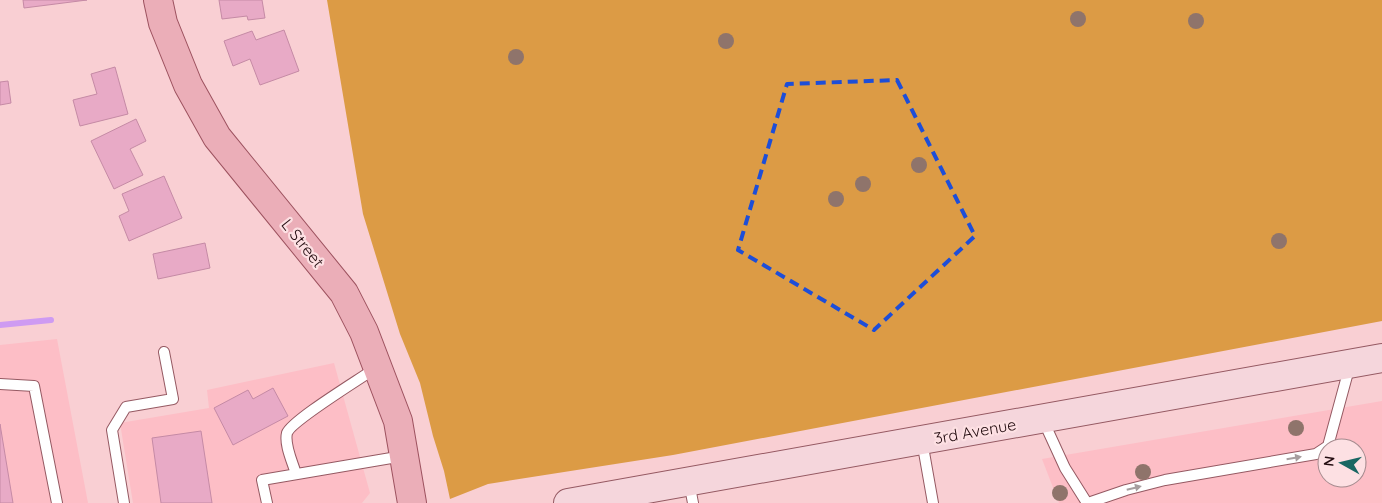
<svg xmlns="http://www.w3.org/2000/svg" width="1382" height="503" viewBox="0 0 1382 503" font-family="Quicksand,sans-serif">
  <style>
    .built { fill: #fdbec6; fill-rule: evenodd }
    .green { fill: #dc9b45 }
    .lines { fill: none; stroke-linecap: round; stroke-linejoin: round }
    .stream { stroke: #ce9bf2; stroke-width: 6 }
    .building { fill: #e8aac6; stroke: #c58aa5 }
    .lane-casing { stroke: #955962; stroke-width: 12 }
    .secondary-casing { stroke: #955962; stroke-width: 30 }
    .primary-casing { stroke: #9d525f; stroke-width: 30 }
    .lane { stroke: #fff; stroke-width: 10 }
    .secondary { stroke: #f5d6dc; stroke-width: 28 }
    .primary { stroke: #ebaeb8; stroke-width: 28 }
    .tree { fill: #8f746b }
    .oneway { fill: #a79e9f }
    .marked { fill: none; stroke: #1d4ed8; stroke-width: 4; stroke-dasharray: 10 6; stroke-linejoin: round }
    .labels { text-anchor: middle; stroke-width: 4.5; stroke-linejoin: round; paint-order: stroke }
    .street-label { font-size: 16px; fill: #230c10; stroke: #fde0e3 }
  </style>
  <rect width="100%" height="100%" fill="#f9cfd3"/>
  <path class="built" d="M 57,339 L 88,503 L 0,503 L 0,345 Z
    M 334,363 L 370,493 L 362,503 L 133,503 L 120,423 L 209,408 L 207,390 Z
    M 1382,401 L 1382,503 L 1059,503 L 1042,459 ZM 1327,448 L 1357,448 L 1357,478 L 1327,478 Z"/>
  <path class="green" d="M 327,0 L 1382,0 L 1382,321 L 673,455 L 488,484 L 450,499 L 444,471 L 433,436 L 420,383 L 400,334 L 363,214 Z"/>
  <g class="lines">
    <path class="stream" d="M 0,325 L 51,320"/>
  </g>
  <path class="building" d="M 23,0 L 87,0 L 24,8 Z
    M 219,0 L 262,0 L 265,18 L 248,20 L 247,16 L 222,19 Z
    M 284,30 L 299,71 L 260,85 L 250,59 L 233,66 L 224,41 L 252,31 L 256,40 Z
    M 115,67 L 128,114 L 80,126 L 73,100 L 97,94 L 91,74 Z
    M 8,81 L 11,103 L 0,105 L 0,82 Z
    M 136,119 L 146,141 L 130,149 L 143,175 L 114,189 L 91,141 Z
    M 164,176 L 182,218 L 129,241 L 119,216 L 129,211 L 122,194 Z
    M 205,243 L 210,268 L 158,279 L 153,254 Z
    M 273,388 L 288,416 L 233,445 L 214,408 L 248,390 L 253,399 Z
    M 0,424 L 13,503 L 0,503 Z
    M 201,431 L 212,503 L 161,503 L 152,438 Z"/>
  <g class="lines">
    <defs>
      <path id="lane" d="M 0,384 L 34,386 L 57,503
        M 1043,420 L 1065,468 L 1087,503
        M 922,441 L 933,503
        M 296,474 C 293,463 284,445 287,433 C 292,420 362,378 377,367
        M 689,482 L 693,503
        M 124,503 L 112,430 L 126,407 L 173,399 L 164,352
        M 267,503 L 262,480 L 403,456
        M 1088,503 L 1126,490 L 1165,480 L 1316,454 L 1328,446 L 1350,365"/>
      <path id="secondary" d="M 568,503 L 1382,358"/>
      <path id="primary" d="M 158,0 L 163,23 L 188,85 L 217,137 L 344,293 L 364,332 L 398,421 L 412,503"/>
    </defs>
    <use href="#lane" class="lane-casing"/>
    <use href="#secondary" class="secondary-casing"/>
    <use href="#primary" class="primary-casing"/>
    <use href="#lane" class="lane"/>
    <use href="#secondary" class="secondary"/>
    <use href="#primary" class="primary"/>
  </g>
  <g class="tree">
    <circle cx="1078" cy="19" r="8"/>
    <circle cx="1196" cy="21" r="8"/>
    <circle cx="726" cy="41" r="8"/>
    <circle cx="516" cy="57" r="8"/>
    <circle cx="919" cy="165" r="8"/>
    <circle cx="863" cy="184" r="8"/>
    <circle cx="836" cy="199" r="8"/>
    <circle cx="1279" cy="241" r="8"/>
    <circle cx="1296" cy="428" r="8"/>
    <circle cx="1143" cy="472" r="8"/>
    <circle cx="1060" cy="493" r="8"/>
  </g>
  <defs><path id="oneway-solid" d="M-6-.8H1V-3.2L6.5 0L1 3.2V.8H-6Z" transform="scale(1.25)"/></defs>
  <g class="oneway">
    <use href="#oneway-solid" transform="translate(1294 458) rotate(-10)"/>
    <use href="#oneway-solid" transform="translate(1134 488) rotate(-14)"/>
  </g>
  <path class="marked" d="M 897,80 L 975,236 L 874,330 L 738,250 L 787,84 Z"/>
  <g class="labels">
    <g class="street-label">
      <text transform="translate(303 243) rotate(51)" y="6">L Street</text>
      <text transform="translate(975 431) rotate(-10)" y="6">3rd Avenue</text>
    </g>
  </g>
  <g transform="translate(1342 463) rotate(278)"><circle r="24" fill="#fde0e3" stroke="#a68b8f"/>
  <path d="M0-4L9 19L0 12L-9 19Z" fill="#196763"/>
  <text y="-8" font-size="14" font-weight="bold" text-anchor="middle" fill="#230c10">N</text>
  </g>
</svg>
